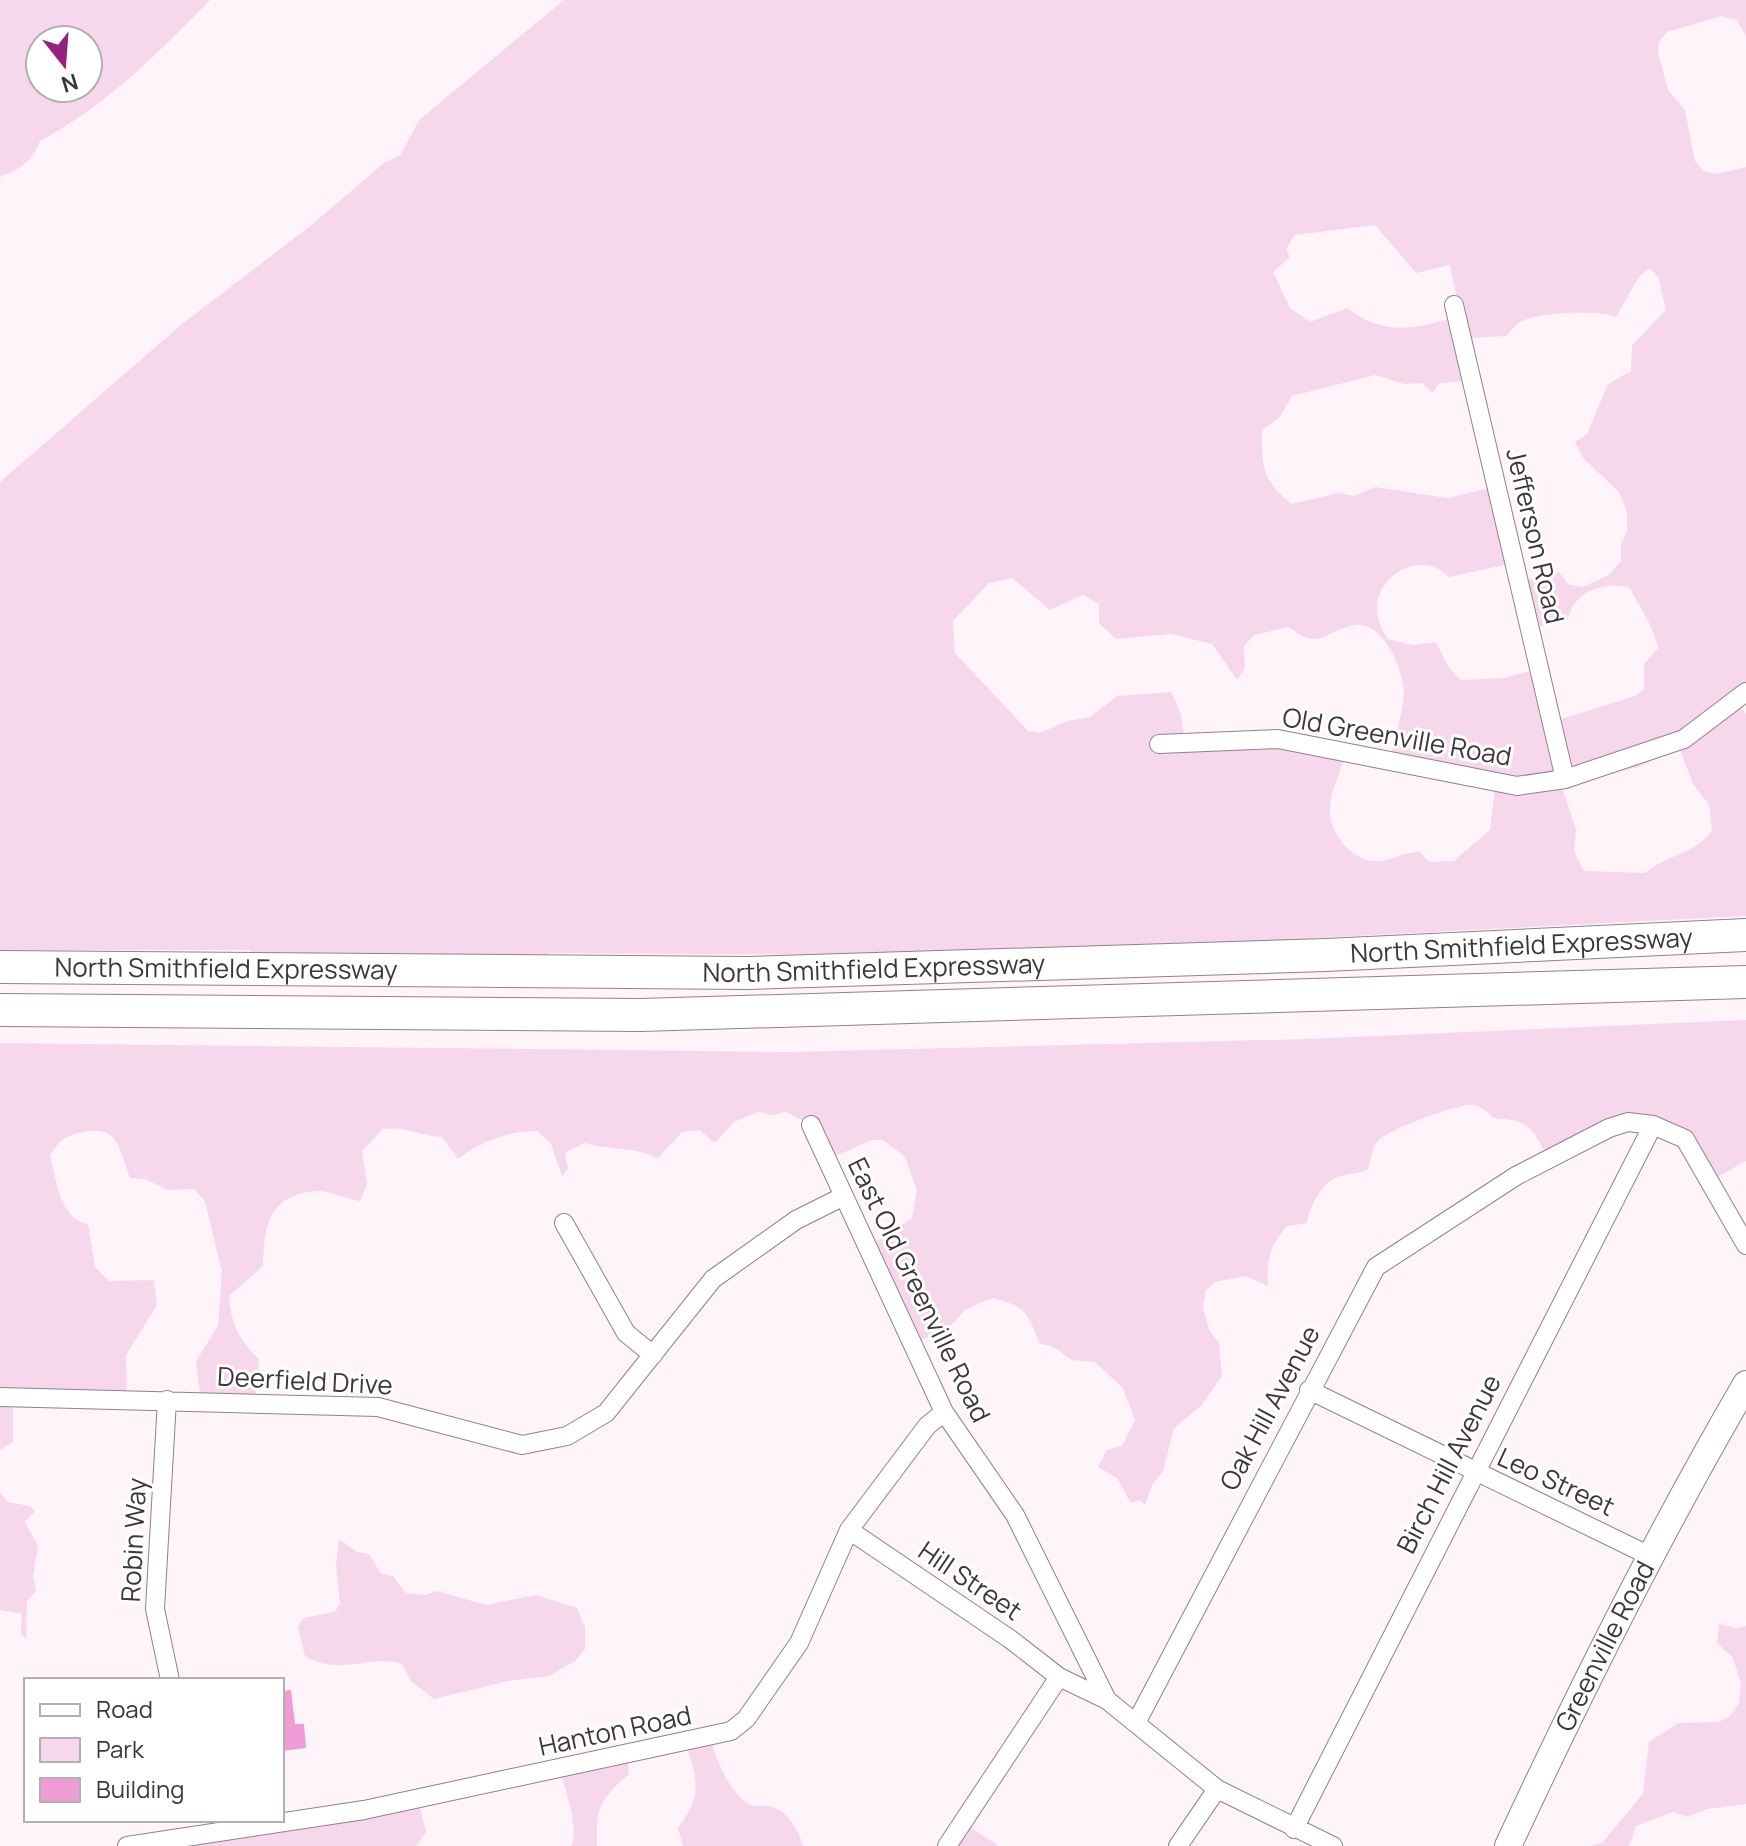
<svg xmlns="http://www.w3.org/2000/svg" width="1746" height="1846" viewBox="0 0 1746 1846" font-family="Manrope,sans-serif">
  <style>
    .green { fill: #f7d7ec; fill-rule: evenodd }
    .building { fill: #ef9bd6 }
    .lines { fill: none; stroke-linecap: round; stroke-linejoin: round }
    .street-casing { stroke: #90828b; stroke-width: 20 }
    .secondary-casing { stroke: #90828b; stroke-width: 28 }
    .highway-casing { stroke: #90828b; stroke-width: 34 }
    .street { stroke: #fff; stroke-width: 18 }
    .secondary { stroke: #fff; stroke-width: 26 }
    .highway { stroke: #fff; stroke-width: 32 }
    .labels { text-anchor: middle; stroke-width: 6; stroke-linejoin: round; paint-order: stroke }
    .street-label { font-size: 26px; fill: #3c363a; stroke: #fff }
  </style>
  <rect width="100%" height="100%" fill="#fef4fa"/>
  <path class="green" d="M 0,0 L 210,0 C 158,53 106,106 40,141 C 31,163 21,168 0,177 ZM 40,40 L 88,40 L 88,88 L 40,88 Z
    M 564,0 L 1746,0 L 1746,36 L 1737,20 L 1722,16 L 1667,32 L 1659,42 L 1658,52 L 1668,90 L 1685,110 L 1695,161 L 1703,171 L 1717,174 L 1746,167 L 1746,698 L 1740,706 L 1746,714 L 1746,916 L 1314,938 L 1286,944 L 860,955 L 548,953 L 548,966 L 250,961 L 251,950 L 0,950 L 0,482 L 182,324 L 309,227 L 384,163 L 400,155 L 420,119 ZM 1375,225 L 1416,273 L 1450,265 L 1460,316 C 1416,328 1387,338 1347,308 L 1310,322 L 1290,308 L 1273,272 L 1290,257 L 1286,249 L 1295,235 ZM 1649,268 L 1658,276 L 1666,310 L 1632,345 L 1631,371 L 1608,384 L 1587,434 L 1575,442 L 1583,458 L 1619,492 L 1627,512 L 1627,532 L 1621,544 L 1621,561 L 1609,575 L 1583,587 L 1568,584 L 1559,572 L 1527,580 L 1535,628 L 1568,620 C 1573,591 1603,582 1629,587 C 1642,611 1651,621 1658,648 L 1644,664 L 1644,689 L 1635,696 L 1558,720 L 1541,668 L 1504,678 L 1461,680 L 1449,668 L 1436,642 L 1413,645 L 1388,639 C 1351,586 1418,543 1449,577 L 1518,562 L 1498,486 L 1447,498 L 1375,487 L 1354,496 L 1339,493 L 1291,504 C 1262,479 1262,468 1262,430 L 1279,418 L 1292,396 L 1375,375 L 1404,384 L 1422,383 L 1433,393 L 1439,383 L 1477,380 L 1470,338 L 1506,336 C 1510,332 1515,325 1520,322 C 1538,312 1598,310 1616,317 L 1638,278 ZM 1012,578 L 1050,610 L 1083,595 L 1099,604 L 1099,623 L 1116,639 L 1171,634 L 1212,644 L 1237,680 L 1245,669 L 1244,646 L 1254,635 L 1289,627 C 1320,652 1323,631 1355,625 C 1383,620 1404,671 1404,693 C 1403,715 1394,739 1390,760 L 1495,787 L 1490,830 L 1454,861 L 1429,862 L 1420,852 C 1405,851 1392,861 1377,861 C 1353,862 1330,835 1330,811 C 1329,794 1341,772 1345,755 L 1231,741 L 1184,740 L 1181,714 L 1171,692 L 1117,696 L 1090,717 L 1068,721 L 1040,733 L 1028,731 L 955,653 L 953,621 L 989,583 ZM 1679,747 L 1693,784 L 1709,805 L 1712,831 C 1691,857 1669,853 1645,873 L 1584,871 L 1574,851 L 1576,830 L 1561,784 L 1639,767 Z
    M 1746,1020 L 1746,1161 L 1712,1180 L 1693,1152 L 1639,1125 L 1548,1158 C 1531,1127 1530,1120 1493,1118 C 1487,1112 1481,1106 1472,1105 C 1458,1104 1389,1129 1379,1140 C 1372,1148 1371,1158 1368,1169 C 1358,1175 1349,1173 1338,1177 C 1321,1182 1310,1207 1307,1223 L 1287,1226 C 1270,1246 1266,1260 1268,1286 L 1246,1276 L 1215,1282 L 1206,1290 L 1203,1307 L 1209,1330 L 1219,1343 L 1222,1376 L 1201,1406 L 1174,1428 L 1163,1471 L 1152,1485 L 1145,1505 L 1140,1500 L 1131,1503 L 1117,1478 L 1098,1467 L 1107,1450 L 1122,1446 L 1135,1420 L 1122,1387 L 1095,1362 L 1072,1360 L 1052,1346 L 1040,1344 C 1027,1312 1026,1306 992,1298 L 965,1310 L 947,1330 L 910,1344 L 867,1248 L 912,1218 L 917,1190 L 905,1157 L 883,1140 L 872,1140 L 827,1160 L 809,1124 L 786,1112 L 772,1115 L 758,1112 L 734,1122 L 715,1143 L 699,1130 L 682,1132 L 658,1158 C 632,1146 613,1151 585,1143 L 565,1153 L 568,1168 L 562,1176 L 551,1144 L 537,1131 C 511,1130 478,1142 458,1159 L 442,1137 C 418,1135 409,1127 383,1129 L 362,1151 L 367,1184 L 360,1201 C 347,1199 330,1191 317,1191 C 267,1195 265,1226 263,1266 L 229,1296 C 230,1322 240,1342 259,1359 L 255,1402 L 201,1401 L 196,1361 L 218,1326 L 222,1272 L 205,1201 L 194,1189 L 167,1190 L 145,1179 L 130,1178 C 118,1146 119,1123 78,1133 C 64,1137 57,1142 50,1156 C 57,1180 59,1219 88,1224 L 95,1267 L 109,1281 L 154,1280 L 157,1305 L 126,1355 L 127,1394 L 13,1398 L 13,1442 L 0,1450 L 0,1043 L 791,1052 L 1305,1039 Z
    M 0,1492 L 7,1502 L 30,1506 L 35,1511 L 25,1522 L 38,1546 L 33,1576 L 36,1591 L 27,1601 L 26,1639 L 21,1633 L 22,1614 L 0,1610 Z
    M 339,1539 L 357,1552 L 369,1554 L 381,1574 L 393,1576 L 406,1593 L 425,1595 L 437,1591 L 486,1605 L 536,1595 L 577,1608 L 585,1627 L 585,1649 L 575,1661 L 549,1676 L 508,1681 L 434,1699 L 411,1681 L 402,1664 C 367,1654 341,1677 305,1656 L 298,1628 L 303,1618 L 334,1612 L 340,1604 L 336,1565 Z
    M 1719,1624 L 1737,1628 L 1746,1626 L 1746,1804 L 1707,1809 L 1688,1817 L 1673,1812 L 1636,1826 L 1629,1846 L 1590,1846 L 1602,1843 L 1643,1794 L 1649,1742 L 1678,1723 L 1719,1722 L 1731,1715 L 1739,1703 L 1741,1684 L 1733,1658 L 1717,1643 Z
    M 708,1733 C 717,1758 723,1781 743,1800 C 753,1810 761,1804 773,1807 C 787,1811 800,1832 803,1846 L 683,1846 L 678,1828 C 705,1792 696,1779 684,1737 Z
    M 627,1752 L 629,1774 C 599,1800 596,1807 597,1846 L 571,1846 C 581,1827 562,1783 557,1759 Z
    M 419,1803 L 426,1832 L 416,1846 L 163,1846 Z
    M 968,1826 L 996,1844 L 997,1846 L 949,1846 Z"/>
  <path class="building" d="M 291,1690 L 295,1724 L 304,1724 L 306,1748 L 282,1751 L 282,1691 Z"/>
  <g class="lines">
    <defs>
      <path id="street" d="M 1454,305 L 1565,779
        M 1159,744 L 1278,739 L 1517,786 L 1565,779 L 1684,739 L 1746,692
        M 811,1125 L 944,1412 L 1015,1515 L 1107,1700 L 1217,1789 L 1333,1846
        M 564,1223 L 626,1333 L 653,1355
        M 1309,1390 L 1652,1557
        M 0,1397 L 378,1407 L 522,1445 L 567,1436 L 606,1413 L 713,1279 L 796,1220 L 842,1197
        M 167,1400 L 155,1609 L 170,1680
        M 849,1530 L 1010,1639 L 1059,1677
        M 1136,1723 L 1376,1267 L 1516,1176 L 1609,1128 L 1628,1122 L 1653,1125 L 1685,1139 L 1746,1245
        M 1294,1829 L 1653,1125
        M 127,1846 L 364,1810 L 731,1731 L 746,1719 L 799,1643 L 849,1530 L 927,1426 L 944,1412
        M 947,1846 L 1059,1677 L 1107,1700
        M 1178,1846 L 1217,1789"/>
      <g id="secondary">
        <path id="s1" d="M 1508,1846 C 1581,1689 1659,1533 1746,1384"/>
      </g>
      <g id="highway">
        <path id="s2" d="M 0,967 L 748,973 L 1326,955 L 1746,935"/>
        <path d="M 0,1010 L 641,1015 L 1746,982"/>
      </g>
    </defs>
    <use href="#street" class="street-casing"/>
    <use href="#secondary" class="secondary-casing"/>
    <use href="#highway" class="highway-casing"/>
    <use href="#street" class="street"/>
    <use href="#secondary" class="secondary"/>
    <use href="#highway" class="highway"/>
  </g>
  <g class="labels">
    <g class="street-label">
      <text transform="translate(1535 536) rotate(77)" y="9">Jefferson Road</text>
      <text transform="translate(1397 737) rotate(10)" y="9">Old Greenville Road</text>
      <text dy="9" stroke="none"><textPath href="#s2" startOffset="1522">North Smithfield Expressway</textPath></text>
      <text dy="9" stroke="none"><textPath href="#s2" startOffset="874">North Smithfield Expressway</textPath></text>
      <text dy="9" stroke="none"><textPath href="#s2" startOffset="226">North Smithfield Expressway</textPath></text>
      <text transform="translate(919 1290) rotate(64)" y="9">East Old Greenville Road</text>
      <text transform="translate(305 1381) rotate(3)" y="9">Deerfield Drive</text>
      <text transform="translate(1270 1408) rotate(-62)" y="9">Oak Hill Avenue</text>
      <text transform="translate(1449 1464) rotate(-63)" y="9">Birch Hill Avenue</text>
      <text transform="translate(1556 1482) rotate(25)" y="9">Leo Street</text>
      <text transform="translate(134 1540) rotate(-87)" y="9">Robin Way</text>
      <text transform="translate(970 1581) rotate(34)" y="9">Hill Street</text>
      <text dy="9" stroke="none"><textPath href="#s1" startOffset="222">Greenville Road</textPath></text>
      <text transform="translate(615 1731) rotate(-12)" y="9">Hanton Road</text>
    </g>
  </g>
  <rect x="24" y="1678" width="260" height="144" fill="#ffffff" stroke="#b1afb0" stroke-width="2"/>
  <rect x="40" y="1704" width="40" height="12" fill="#ffffff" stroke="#b1afb0" stroke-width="2"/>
  <text x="96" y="1718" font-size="24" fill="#3c363a">Road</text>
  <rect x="40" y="1738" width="40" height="24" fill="#f7d7ec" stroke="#b1afb0" stroke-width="2"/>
  <text x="96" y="1758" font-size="24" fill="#3c363a">Park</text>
  <rect x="40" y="1778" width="40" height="24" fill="#ef9bd6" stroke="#b1afb0" stroke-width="2"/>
  <text x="96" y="1798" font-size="24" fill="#3c363a">Building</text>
  <g transform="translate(64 64) rotate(163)"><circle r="38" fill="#ffffff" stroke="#b1afb0" stroke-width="2"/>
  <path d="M0-6L14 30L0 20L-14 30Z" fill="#97227e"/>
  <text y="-12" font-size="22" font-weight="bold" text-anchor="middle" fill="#3c363a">N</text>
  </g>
</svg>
